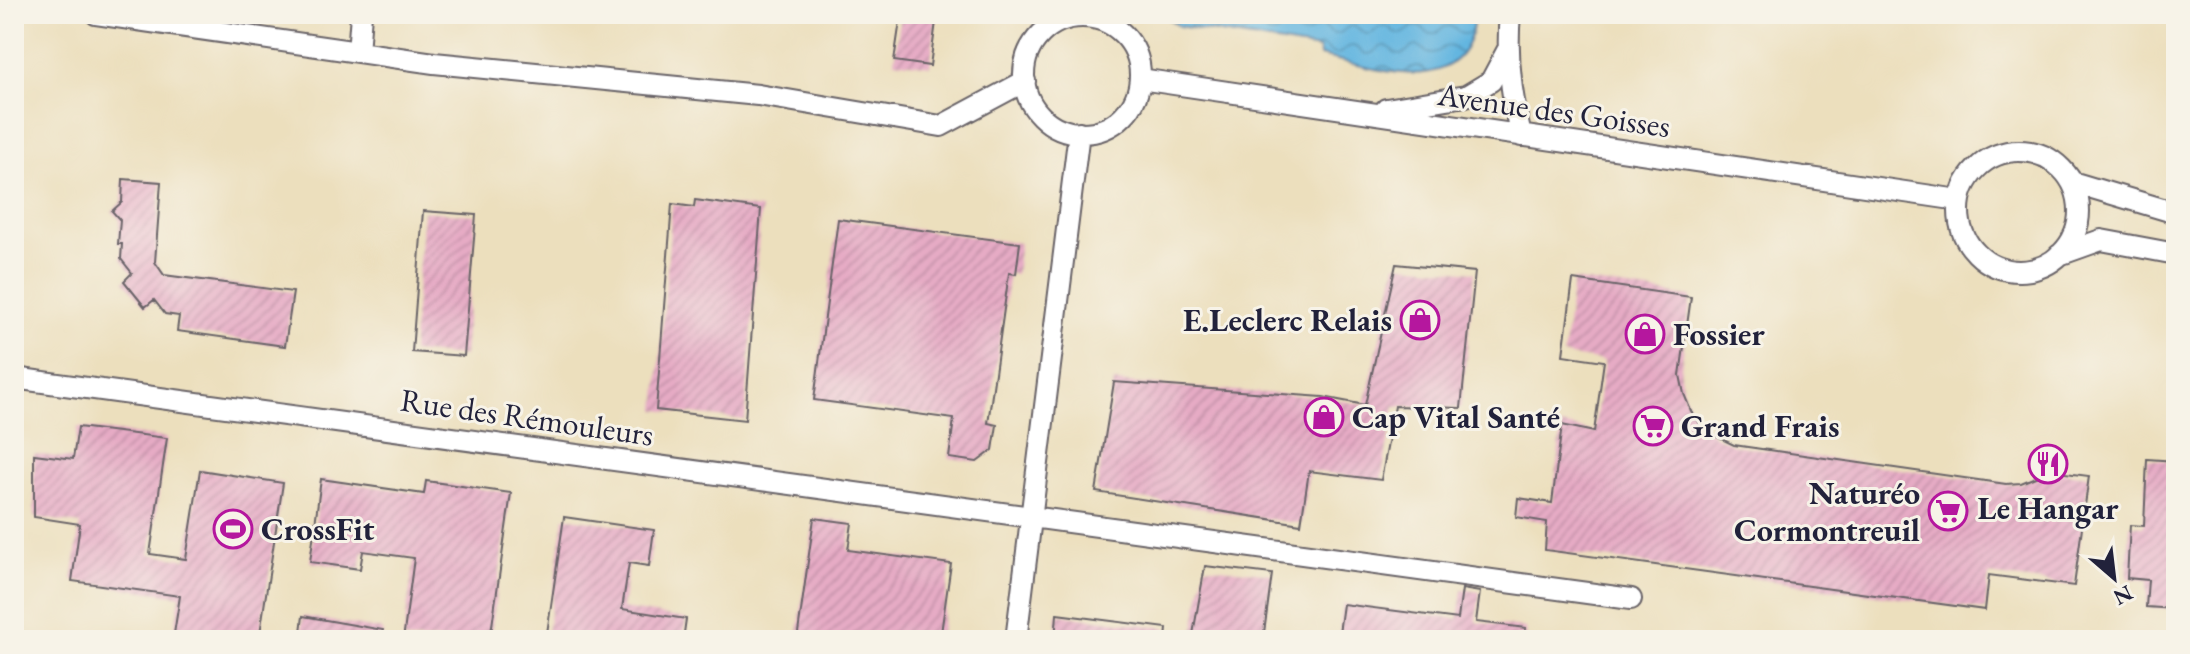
<svg xmlns="http://www.w3.org/2000/svg" width="2190" height="654" viewBox="0 0 2190 654" font-family="'EB Garamond',serif">
  <style>
    .water { fill: url(#water-waves); stroke: #436c8e; stroke-width: 2 }
    .building { fill: url(#building-hatch) }
    .lines { fill: none; stroke-linecap: round; stroke-linejoin: round }
    .minor-casing { stroke: #696468; stroke-width: 24 }
    .minor { stroke: #fff; stroke-width: 20 }
    .labels { text-anchor: middle; stroke-width: 6; stroke-linejoin: round; paint-order: stroke }
    .street-label { font-size: 32px; fill: #22223b; stroke: #f7f3e8 }
    .poi-label { font-size: 32px; font-weight: bold; fill: #22223b; stroke: #f7f3e8; text-anchor: start }
  </style>
  <defs>
    <pattern id="water-waves" width="16" height="10" patternUnits="userSpaceOnUse" patternTransform="scale(2)"><rect width="16" height="10" fill="#64b6e0"/><path d="M0 5q4-4 8 0t8 0" fill="none" stroke="#5294b7"/></pattern>
    <pattern id="building-hatch" width="6" height="6" patternUnits="userSpaceOnUse" patternTransform="scale(2)"><rect width="6" height="6" fill="#e6abc5"/><path d="M-1 1l2-2M0 6l6-6M5 7l2-2" fill="none" stroke="#c593aa"/></pattern>
  </defs>
  <rect width="100%" height="100%" fill="#f7f3e8"/>
  <filter id="ink" filterUnits="userSpaceOnUse"><feTurbulence type="fractalNoise" baseFrequency=".0125" numOctaves="2"/><feDisplacementMap in="SourceGraphic" scale="16" xChannelSelector="R" yChannelSelector="G"/><feConvolveMatrix kernelMatrix="1 2 1 2 8 2 1 2 1" color-interpolation-filters="sRGB"/></filter>
  <filter id="wash" filterUnits="userSpaceOnUse"><feTurbulence type="fractalNoise" baseFrequency=".006" numOctaves="4" result="noise"/><feDisplacementMap in="SourceGraphic" scale="32" xChannelSelector="R" yChannelSelector="G"/><feGaussianBlur stdDeviation="1.8" result="paint"/><feColorMatrix in="noise" values="0 0 0 0 0 0 0 0 0 0 0 0 0 0 0 0 0 1.4 0 .05"/><feComposite in="paint" operator="in"/></filter>
  <g filter="url(#wash)">
    <rect width="100%" height="100%" fill="#ecdfbd"/>
    <path class="water" d="M 1162,14 L 1473,14 C 1474,27 1471,39 1465,49 C 1437,95 1362,64 1320,56 L 1319,49 L 1179,26 Z"/>
    <g id="blocks">
      <path class="building" d="M 901,14 L 937,14 L 930,66 L 894,61 Z
        M 123,179 L 161,182 L 155,262 L 164,275 L 293,292 L 285,346 L 177,331 L 179,316 L 165,314 L 154,300 L 145,307 L 124,281 L 132,273 L 121,259 L 122,244 L 118,244 L 120,220 L 112,211 L 122,202 Z
        M 695,200 L 761,209 L 745,420 L 656,410 L 672,204 L 694,207 Z
        M 423,211 L 476,215 L 464,356 L 412,352 Z
        M 838,219 L 1020,243 L 1016,274 L 1009,273 L 988,423 L 997,425 L 993,450 L 977,462 L 949,458 L 954,419 L 814,400 Z
        M 1396,264 L 1475,272 L 1461,408 L 1395,406 L 1381,480 L 1309,471 L 1301,524 L 1096,492 L 1114,382 L 1323,397 L 1365,405 Z
        M 1573,280 L 1691,297 L 1680,375 L 1684,394 L 1691,411 L 1701,425 L 1715,436 L 1734,445 L 2006,484 L 2021,483 L 2050,471 L 2089,476 L 2074,586 L 1989,575 L 1985,610 L 1545,550 L 1547,522 L 1516,517 L 1518,498 L 1552,503 L 1562,425 L 1594,432 L 1604,361 L 1563,355 Z
        M 78,427 L 167,438 L 150,554 L 186,559 L 200,470 L 283,483 L 259,640 L 173,640 L 180,596 L 72,581 L 80,524 L 34,517 L 34,454 L 73,459 Z
        M 2147,459 L 2176,461 L 2176,609 L 2146,607 L 2148,580 L 2127,578 L 2130,525 L 2144,526 Z
        M 321,479 L 424,494 L 426,481 L 511,493 L 490,640 L 403,640 L 414,558 L 363,551 L 360,569 L 310,562 Z
        M 564,517 L 654,530 L 649,566 L 629,563 L 622,609 L 686,619 L 683,640 L 546,640 Z
        M 814,518 L 852,523 L 848,550 L 951,564 L 940,640 L 797,640 Z
        M 1205,566 L 1272,574 L 1263,640 L 1192,640 Z
        M 1462,589 L 1480,592 L 1476,622 L 1526,628 L 1525,640 L 1338,640 L 1343,604 L 1458,619 Z
        M 1057,614 L 1167,628 L 1166,640 L 1055,640 Z
        M 303,616 L 383,630 L 382,640 L 300,640 Z"/>
    </g>
  </g>
  <g filter="url(#ink)">
    <use href="#blocks" fill-opacity="0" stroke="#696468" stroke-width="2"/>
    <g class="lines">
      <defs>
        <path id="minor" d="M 96,14 L 434,63 L 758,95 L 941,126 L 1025,81
          M 1510,14 C 1506,56 1511,95 1521,136
          M1024 75a58 58 0 1 1 116 0a58 58 0 1 1-116 0Z
          M 358,52 L 361,14
          M 1140,79 L 1959,200
          M 1386,109 L 1466,96 L 1491,81 L 1507,51
          M1959 211a60 60 0 1 1 120 0a60 60 0 1 1-120 0Z
          M 2072,182 L 2176,213
          M 2059,255 L 2101,240 L 2176,254
          M 14,378 L 1631,599
          M 1016,640 L 1079,132"/>
      </defs>
      <use href="#minor" class="minor-casing"/>
      <use href="#minor" class="minor"/>
    </g>
  </g>
  <defs>
    <symbol id="shop-ring" viewBox="-11 -11 22 22"><circle r="9.5" fill="#f7f3e8" stroke="#b5179e" stroke-width="1.5"/><path d="M-5-2.5h2.3a2.7 3.5 0 0 1 5.4 0H5L5.5 6h-11ZM-1.5-2.5h3a1.5 2.3 0 0 0-3 0Z" fill="#b5179e"/></symbol>
    <symbol id="supermarket-ring" viewBox="-11 -11 22 22"><circle r="9.5" fill="#f7f3e8" stroke="#b5179e" stroke-width="1.5"/><path d="M-6-5.5h2.5l.6 2H6L4.5 2H-2.5L-4.4-4H-6ZM-1.5 3.2a1.3 1.3 0 1 0 .1 0ZM3 3.2a1.3 1.3 0 1 0 .1 0Z" fill="#b5179e"/></symbol>
    <symbol id="restaurant-ring" viewBox="-11 -11 22 22"><circle r="9.5" fill="#f7f3e8" stroke="#b5179e" stroke-width="1.5"/><path d="M-5-6h1v4h1v-4h1v4h1v-4h1v5L-1.5 .5V6h-2V.5L-5-1ZM5-6V6H3V1.5H1.5Q1.5-4 5-6Z" fill="#b5179e"/></symbol>
    <symbol id="stadium-ring" viewBox="-11 -11 22 22"><circle r="9.5" fill="#f7f3e8" stroke="#b5179e" stroke-width="1.5"/><path d="M0-5a6.5 5 0 1 0 0 10a6.5 5 0 1 0 0-10ZM-3.5-1.8h7v3.6h-7Z" fill="#b5179e"/></symbol>
  </defs>
  <g fill-rule="evenodd">
    <use href="#shop-ring" x="1398" y="298" width="44" height="44"/>
    <use href="#shop-ring" x="1623" y="312" width="44" height="44"/>
    <use href="#shop-ring" x="1302" y="395" width="44" height="44"/>
    <use href="#supermarket-ring" x="1631" y="404" width="44" height="44"/>
    <use href="#restaurant-ring" x="2026" y="442" width="44" height="44"/>
    <use href="#supermarket-ring" x="1926" y="489" width="44" height="44"/>
    <use href="#stadium-ring" x="211" y="507" width="44" height="44"/>
  </g>
  <g class="labels">
    <g class="street-label">
      <text transform="translate(1554 110) rotate(8)" y="11">Avenue des Goisses</text>
      <text transform="translate(527 417) rotate(8)" y="11">Rue des Rémouleurs</text>
    </g>
    <g class="poi-label">
      <text x="1392" y="331" text-anchor="end">E.Leclerc Relais</text>
      <text x="1673" y="345">Fossier</text>
      <text x="1352" y="428">Cap Vital Santé</text>
      <text x="1681" y="437">Grand Frais</text>
      <text x="1920" y="504" text-anchor="end">Naturéo<tspan x="1920" dy="37">Cormontreuil</tspan></text>
      <text x="2048" y="519" text-anchor="middle">Le Hangar</text>
      <text x="261" y="540">CrossFit</text>
    </g>
  </g>
  <rect width="2190" height="654" fill="none" stroke="#f7f3e8" stroke-width="48"/>
  <g transform="translate(2114 578) rotate(152)" stroke="#f7f3e8" stroke-width="6" paint-order="stroke">
  <path d="M0-6L14 30L0 20L-14 30Z" fill="#22223b"/>
  <text y="-12" font-size="22" font-weight="bold" text-anchor="middle" fill="#22223b">N</text>
  </g>
</svg>
